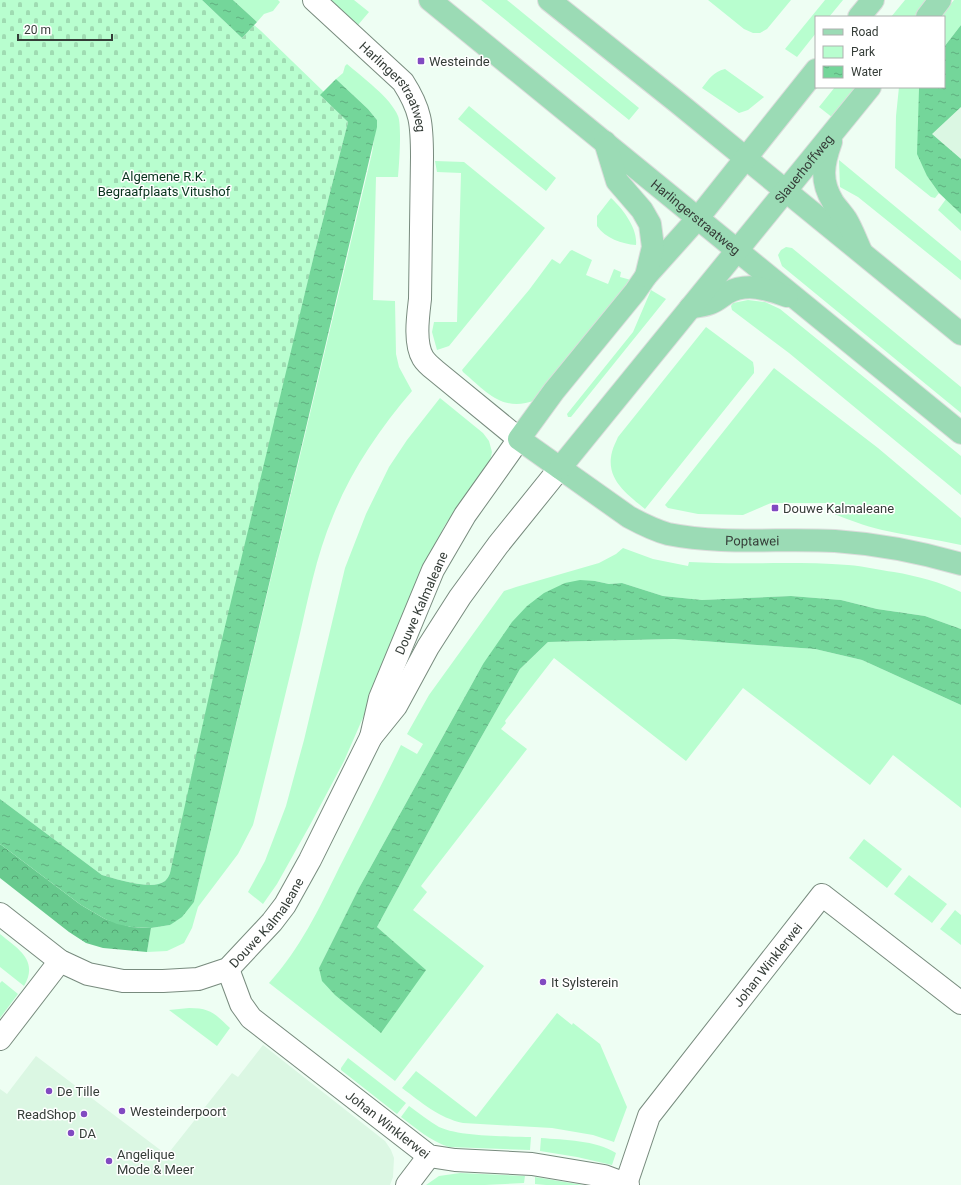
<svg xmlns="http://www.w3.org/2000/svg" width="961" height="1185" viewBox="0 0 961 1185" font-family="Roboto,sans-serif">
  <style>
    .built { fill: #dbf7e3 }
    .green { fill: #b8fecf }
    .forest { fill: url(#forest-crowns) }
    .cemetery { fill: url(#cemetery-stones) }
    .water { fill: url(#water-ripples) }
    .lines { fill: none; stroke-linecap: round; stroke-linejoin: round }
    .minor-casing { stroke: #788b7e; stroke-width: 24 }
    .major-casing { stroke: #dbdcdb; stroke-width: 24 }
    .minor { stroke: #fff; stroke-width: 22 }
    .major { stroke: #9bdbb5; stroke-width: 22 }
    .poi-dot { fill: #814ac1; stroke: #fff; stroke-width: 1.5 }
    .labels { text-anchor: middle; stroke-width: 3; stroke-linejoin: round; paint-order: stroke }
    .poi-label { font-size: 13px; fill: #353d38; stroke: #fff; text-anchor: start }
    .street-label { font-size: 13px; fill: #353d38; stroke: #fff }
    .park-label { font-size: 13px; fill: #07331c; stroke: #fff }
  </style>
  <defs>
    <pattern id="forest-crowns" width="20" height="18" patternUnits="userSpaceOnUse"><rect width="20" height="18" fill="#68ca8e"/><path d="M2 6a3 3 0 1 1 6 0M12 15a3 3 0 1 1 6 0" fill="none" stroke="#56a575"/></pattern>
    <pattern id="cemetery-stones" width="16" height="16" patternUnits="userSpaceOnUse"><rect width="16" height="16" fill="#b8fecf"/><path d="M2 7V4a2 2 0 0 1 4 0v3zM10 15v-3a2 2 0 0 1 4 0v3z" fill="#9fdbb2"/></pattern>
    <pattern id="water-ripples" width="26" height="14" patternUnits="userSpaceOnUse"><rect width="26" height="14" fill="#74d69a"/><path d="M2 4q2-2 4 0t4 0M15 11q2-2 4 0t4 0" fill="none" stroke="#60af7f"/></pattern>
  </defs>
  <rect width="100%" height="100%" fill="#eefef3"/>
  <path class="built" d="M 961,78 L 961,186 L 924,132 Z
    M 263,1045 L 385,1141 L 391,1150 L 394,1158 L 393,1177 L 390,1185 L 0,1185 L 0,1089 L 7,1094 L 36,1056 L 167,1155 L 232,1073 L 238,1077 Z"/>
  <path class="green" d="M 233,0 L 278,0 L 280,2 L 273,11 L 264,14 L 257,22 Z
    M 330,0 L 354,0 L 369,12 L 358,25 Z
    M 481,0 L 507,0 L 639,108 L 629,120 Z
    M 708,0 L 791,0 L 767,29 L 760,33 L 753,33 L 744,29 Z
    M 825,0 L 843,0 L 829,17 L 816,17 L 816,33 L 797,57 L 785,49 Z
    M 905,0 L 930,0 L 916,17 L 891,17 Z
    M 954,0 L 961,0 L 961,25 L 944,47 L 944,17 L 940,17 Z
    M 347,64 C 362,77 391,98 398,116 C 402,126 399,165 398,177 L 376,177 L 373,300 L 395,301 L 396,354 L 399,367 L 412,391 C 380,428 351,471 333,516 C 316,556 308,600 298,642 C 283,703 269,764 253,825 L 238,854 L 198,907 L 192,928 L 184,943 L 167,951 L 147,952 L 151,928 L 170,925 L 194,902 L 372,153 L 377,120 L 368,109 L 336,79 L 343,73 L 345,66 Z
    M 725,69 L 764,97 L 748,110 L 739,113 L 702,88 C 709,79 713,72 725,69 Z
    M 835,87 L 859,87 L 833,118 L 819,107 Z
    M 899,87 L 920,87 L 919,89 L 919,110 L 927,176 L 939,193 L 935,198 L 931,197 L 895,168 L 896,116 Z
    M 469,106 L 556,178 L 546,191 L 458,119 Z
    M 839,160 L 961,261 L 961,280 L 858,197 L 840,187 Z
    M 435,161 L 464,162 L 545,228 L 449,346 L 437,350 L 432,332 L 434,322 L 457,322 L 461,173 L 437,172 Z
    M 611,198 C 622,208 638,228 636,245 C 622,244 605,238 597,226 L 597,216 Z
    M 946,199 L 961,214 L 961,231 L 938,210 Z
    M 786,247 L 792,248 L 961,387 L 961,413 L 782,266 L 778,255 L 781,250 Z
    M 572,250 L 592,260 L 586,275 L 608,284 L 614,269 L 621,272 L 620,277 L 631,280 L 536,400 C 502,413 487,392 463,372 L 462,370 L 529,290 L 552,259 L 560,264 L 570,251 Z
    M 651,290 L 666,299 L 571,417 L 568,417 L 567,414 L 633,332 Z
    M 748,300 L 765,302 L 780,309 L 961,456 L 961,495 L 789,353 L 732,310 L 731,306 L 733,303 Z
    M 706,327 L 753,362 L 754,368 L 754,373 L 645,509 C 627,494 605,479 612,452 C 613,447 616,442 618,437 Z
    M 774,368 L 878,448 L 961,518 L 961,545 C 935,539 908,536 882,530 C 864,526 848,519 831,513 L 831,503 L 771,503 L 743,515 L 698,514 L 668,508 L 665,505 Z
    M 440,398 L 483,433 L 489,441 L 492,452 L 490,461 L 478,480 L 445,525 L 426,562 L 365,713 L 344,761 L 310,825 L 277,884 L 263,904 L 248,892 L 265,861 L 286,806 L 304,740 L 345,568 L 366,514 L 389,467 L 407,440 Z
    M 623,548 L 653,559 L 688,566 L 689,562 C 742,565 795,561 848,565 C 864,566 879,570 894,572 C 917,576 940,582 961,592 L 961,629 L 925,616 L 877,609 L 841,600 L 791,596 L 702,600 L 663,596 L 622,583 L 609,584 L 595,581 L 483,664 L 359,888 L 319,968 L 425,970 L 377,927 L 449,794 L 520,669 L 548,642 L 674,639 L 815,649 L 862,660 L 961,705 L 961,808 L 893,755 L 870,785 L 743,688 L 686,761 L 554,658 L 505,721 L 506,723 L 501,729 L 527,749 L 421,886 L 427,892 L 413,910 L 484,966 L 395,1081 L 269,983 C 300,949 319,909 339,868 C 360,827 381,786 401,745 L 417,754 L 423,744 L 407,734 L 429,695 L 504,591 L 516,587 L 599,563 L 616,554 Z
    M 864,839 L 902,869 L 887,888 L 849,858 Z
    M 909,875 L 947,904 L 932,923 L 894,894 Z
    M 955,910 L 961,915 L 961,945 L 940,929 Z
    M 0,934 C 18,949 39,960 24,986 L 0,967 Z
    M 2,981 L 18,994 L 0,1018 L 0,983 Z
    M 189,1008 C 211,1008 215,1014 230,1028 L 217,1046 L 169,1010 Z
    M 557,1013 L 572,1025 L 573,1023 L 600,1044 L 627,1107 L 614,1142 L 593,1135 L 552,1128 L 463,1123 C 439,1118 421,1102 402,1088 L 416,1071 L 476,1117 Z
    M 348,1058 L 406,1103 L 397,1114 L 341,1070 L 341,1068 Z
    M 409,1106 C 419,1113 429,1121 439,1127 C 461,1137 506,1136 531,1137 L 530,1150 L 449,1147 C 430,1141 416,1128 401,1117 Z
    M 541,1138 C 564,1140 596,1140 616,1153 L 612,1165 L 577,1157 L 540,1151 Z
    M 460,1173 L 525,1176 L 524,1183 L 485,1185 L 426,1185 L 439,1176 Z
    M 535,1177 L 583,1185 L 546,1185 L 535,1184 Z"/>
  <path class="forest" d="M 0,844 L 81,905 L 105,919 L 131,927 L 151,928 L 147,952 L 103,948 L 86,943 L 69,932 L 0,878 Z"/>
  <path class="cemetery" d="M 0,0 L 202,0 L 242,38 L 254,25 L 261,31 L 324,92 L 321,96 L 348,122 L 314,255 L 170,873 C 169,876 167,879 165,881 C 152,891 117,879 102,875 L 0,799 Z"/>
  <path class="water" d="M 202,0 L 233,0 L 257,22 L 242,38 Z
    M 961,25 L 961,107 L 932,134 L 961,159 L 961,214 L 939,193 L 927,176 L 917,154 L 919,89 L 920,87 L 944,87 L 944,47 Z
    M 336,79 L 368,109 L 377,120 L 377,127 L 194,902 L 182,917 L 170,925 L 151,928 L 131,927 L 117,924 L 105,919 L 81,905 L 0,844 L 0,799 L 102,875 C 117,879 152,891 165,881 C 167,879 169,876 170,873 L 216,664 L 314,255 L 348,122 L 320,95 Z
    M 580,580 L 595,581 L 609,584 L 622,583 L 663,596 L 702,600 L 791,596 L 841,600 L 877,609 L 925,616 L 961,629 L 961,705 L 862,660 L 815,649 L 674,639 L 548,642 L 520,669 L 449,794 L 377,927 L 426,970 L 381,1033 L 335,995 L 322,981 L 319,968 L 359,888 L 483,664 L 512,622 L 527,606 L 544,593 L 565,583 Z"/>
  <g class="lines">
    <defs>
      <g id="minor">
        <path id="s1" d="M 314,0 L 403,82 C 421,110 422,124 422,157 L 420,299 C 418,316 414,343 423,358 C 426,363 431,367 436,371 L 519,439 L 465,515 L 433,570 L 380,698 L 371,737"/>
        <path id="s2" d="M 0,914 L 60,961 L 88,974 L 123,981 L 163,981 L 198,979 L 228,969 L 272,922 L 285,905 L 310,860 L 371,737 L 396,706 L 428,647 L 460,597 L 498,545 L 560,468"/>
        <path id="s3" d="M 228,969 L 241,1004 L 251,1018 L 429,1156 L 455,1160 L 532,1164 L 604,1176 L 628,1185"/>
        <path d="M 0,1039 L 60,961"/>
        <path id="s4" d="M 626,1184 L 649,1116 L 822,895 L 961,1003"/>
        <path d="M 407,1185 L 429,1156"/>
      </g>
      <g id="major">
        <path id="s5" d="M 430,0 L 961,433"/>
        <path d="M 549,0 L 677,102 L 961,334"/>
        <path d="M 859,17 L 873,0"/>
        <path d="M 927,17 L 940,0"/>
        <path id="s6" d="M 816,70 L 698,218 L 646,276 L 635,292 L 554,391 L 519,439 L 629,517 C 642,524 654,530 668,534 C 723,545 780,538 835,541 C 878,544 920,552 961,564"/>
        <path d="M 605,142 L 617,181 L 642,210 L 650,224 L 653,247 L 646,276"/>
        <path d="M 831,142 C 823,164 820,181 833,202 C 837,208 842,213 846,219 C 852,229 856,240 861,251"/>
        <path d="M 690,308 C 697,306 705,306 711,303 C 717,301 722,296 727,293 C 747,282 767,289 787,296"/>
        <path id="s7" d="M 560,468 L 870,87"/>
      </g>
    </defs>
    <use href="#minor" class="minor-casing"/>
    <use href="#major" class="major-casing"/>
    <use href="#minor" class="minor"/>
    <use href="#major" class="major"/>
  </g>
  <g class="poi-dot">
    <rect x="417" y="57" width="8" height="8" rx="2"/>
    <rect x="771" y="504" width="8" height="8" rx="2"/>
    <circle cx="543" cy="982" r="4"/>
    <circle cx="49" cy="1091" r="4"/>
    <circle cx="122" cy="1111" r="4"/>
    <circle cx="84" cy="1114" r="4"/>
    <circle cx="71" cy="1133" r="4"/>
    <circle cx="109" cy="1161" r="4"/>
  </g>
  <g class="labels">
    <g class="poi-label">
      <text x="429" y="66">Westeinde</text>
      <text x="783" y="513">Douwe Kalmaleane</text>
      <text x="551" y="987">It Sylsterein</text>
      <text x="57" y="1096">De Tille</text>
      <text x="130" y="1116">Westeinderpoort</text>
      <text x="76" y="1119" text-anchor="end">ReadShop</text>
      <text x="79" y="1138">DA</text>
      <text x="117" y="1159">Angelique<tspan x="117" dy="15">Mode &amp; Meer</tspan></text>
    </g>
    <g class="street-label">
      <text dy="5" stroke="none"><textPath href="#s1" startOffset="120">Harlingerstraatweg</textPath></text>
      <text dy="5" stroke="none"><textPath href="#s7" startOffset="386">Slauerhoffweg</textPath></text>
      <text dy="5" stroke="none"><textPath href="#s5" startOffset="343">Harlingerstraatweg</textPath></text>
      <text dy="5" stroke="none"><textPath href="#s6" startOffset="736">Poptawei</textPath></text>
      <text transform="translate(421 603) rotate(-66)" y="5">Douwe Kalmaleane</text>
      <text dy="5" stroke="none"><textPath href="#s2" startOffset="310">Douwe Kalmaleane</textPath></text>
      <text dy="5" stroke="none"><textPath href="#s4" startOffset="264">Johan Winklerwei</textPath></text>
      <text dy="5" stroke="none"><textPath href="#s3" startOffset="228">Johan Winklerwei</textPath></text>
    </g>
    <g class="park-label">
      <text x="164" y="181">Algemene R.K.<tspan x="164" dy="15">Begraafplaats Vitushof</tspan></text>
    </g>
  </g>
  <rect x="815" y="16" width="130" height="72" fill="#ffffff" stroke="#aeb1af"/>
  <rect x="823" y="29" width="20" height="6" fill="#9bdbb5" stroke="#aeb1af"/>
  <text x="851" y="36" font-size="12" fill="#353d38">Road</text>
  <rect x="823" y="46" width="20" height="12" fill="#b8fecf" stroke="#aeb1af"/>
  <text x="851" y="56" font-size="12" fill="#353d38">Park</text>
  <rect x="823" y="66" width="20" height="12" fill="url(#water-ripples)" stroke="#aeb1af"/>
  <text x="851" y="76" font-size="12" fill="#353d38">Water</text>
  <path d="M18 34v6h94v-6" fill="none" stroke="#353d38" stroke-width="2"/>
  <text x="24" y="34" font-size="12" fill="#353d38" stroke="#ffffff" stroke-width="3" paint-order="stroke">20 m</text>
</svg>
